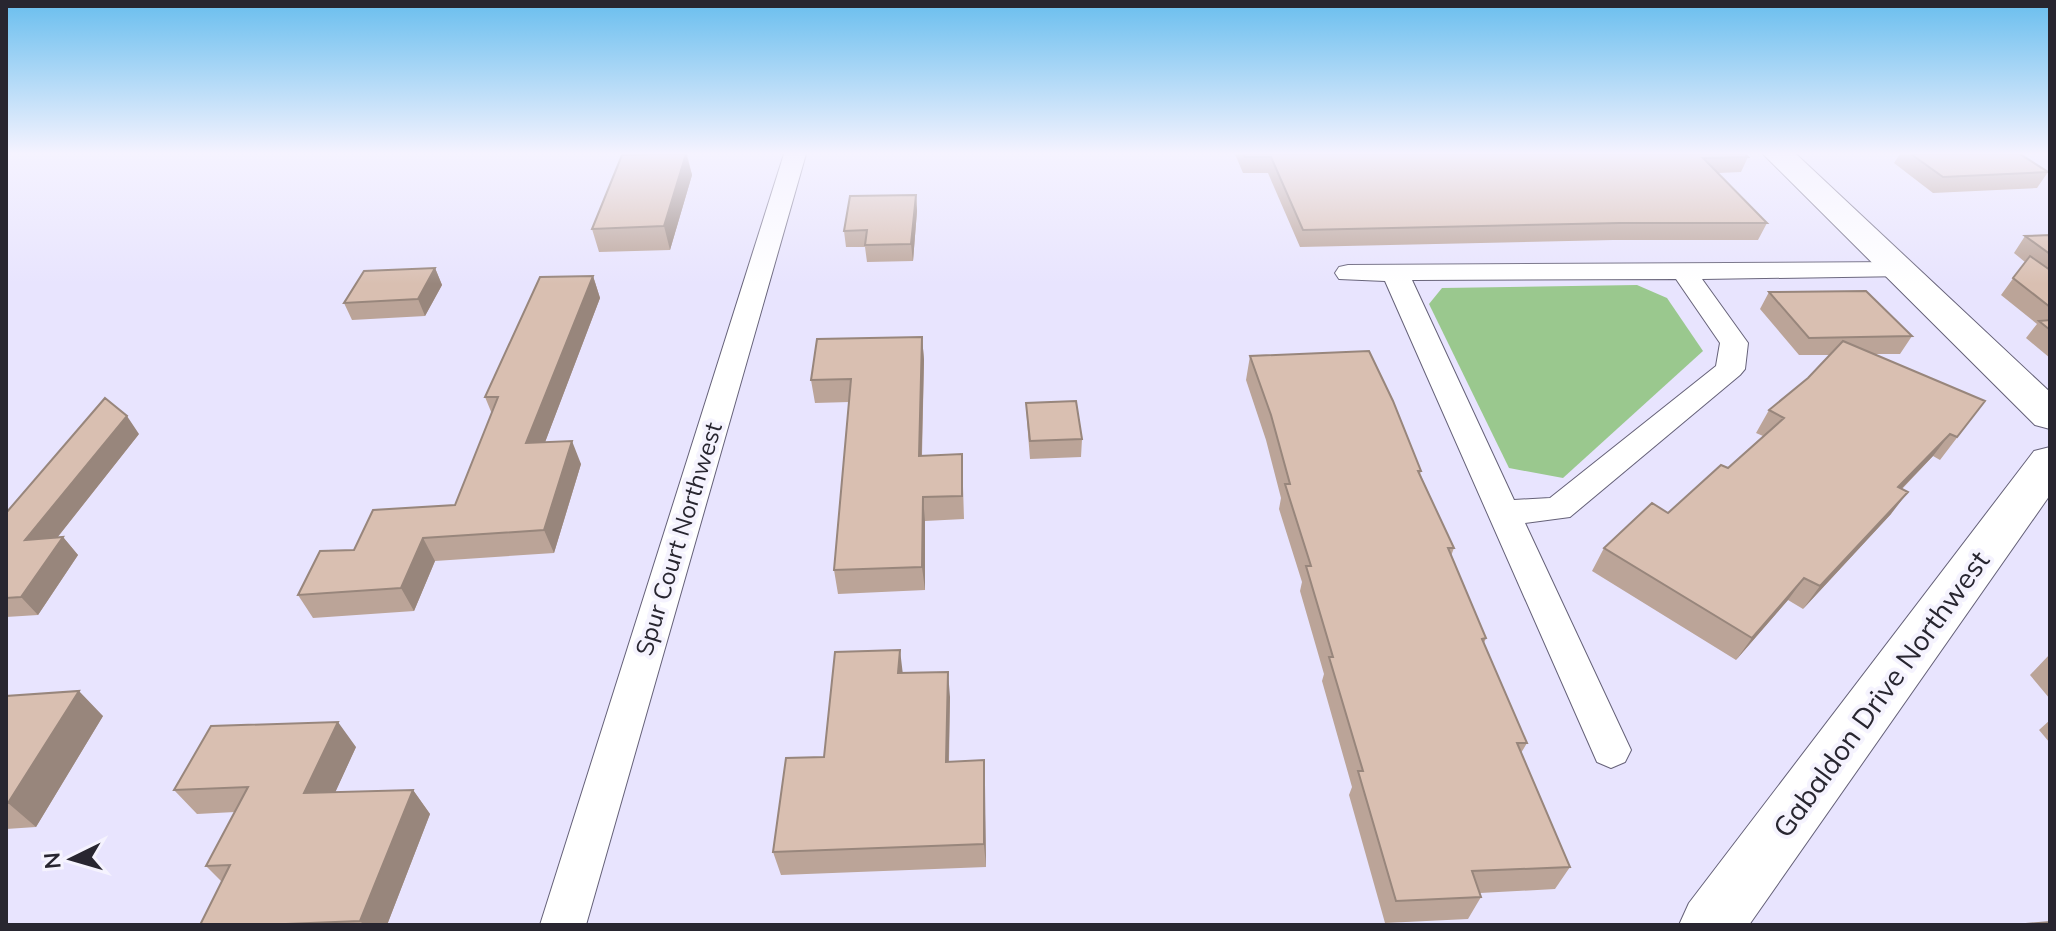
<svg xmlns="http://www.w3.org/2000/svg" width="2056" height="931" viewBox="0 0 2056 931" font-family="Mulish,sans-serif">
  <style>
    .green { fill: #9ac88e }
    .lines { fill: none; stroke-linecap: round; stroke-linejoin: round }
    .street-casing { stroke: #656178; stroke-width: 2 }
    .secondary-casing { stroke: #656178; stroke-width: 2 }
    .street { fill: #fff; fill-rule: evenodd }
    .secondary { fill: #fff; fill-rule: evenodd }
    .wall { fill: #bba498 }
    .shaded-wall { fill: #98867c }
    .building { fill: #d9bfb1; stroke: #98867c; stroke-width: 2 }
    .labels { text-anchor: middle; stroke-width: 8; stroke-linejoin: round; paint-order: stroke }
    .street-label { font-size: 24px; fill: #282630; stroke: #f5f3fe }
    .near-street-label { font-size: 28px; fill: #282630; stroke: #f5f3fe }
  </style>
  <rect width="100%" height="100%" fill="#e8e4fe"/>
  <path class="green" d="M 1637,285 L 1667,298 L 1703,351 L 1563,478 L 1509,468 L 1429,304 L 1442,288 Z"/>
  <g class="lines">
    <defs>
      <path id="street" d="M 784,154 L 806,154 L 586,925 L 540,925 Z
        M 1899,262 L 1908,264 L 1912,270 L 1908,276 L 1702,279 L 1748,343 L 1745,369 L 1740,375 L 1570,517 L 1525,523 L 1631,750 L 1625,762 L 1611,768 L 1597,762 L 1385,281 L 1339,279 L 1335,273 L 1339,267 L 1348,265 ZM 1676,279 L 1720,343 L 1716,366 L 1550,498 L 1514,500 L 1412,280 Z"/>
      <path id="secondary" d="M 1763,154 L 1796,154 L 2050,392 L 2050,429 L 2035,425 Z
        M 2050,447 L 2050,495 L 1749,925 L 1679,925 L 1689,903 L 2034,451 Z"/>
    </defs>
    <use href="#street" class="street-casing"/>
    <use href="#secondary" class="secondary-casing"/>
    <use href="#street" class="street"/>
    <use href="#secondary" class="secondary"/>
  </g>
  <path class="wall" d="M 653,154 L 687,154 L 692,175 L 670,250 L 599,252 L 592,229 Z
    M 1235,154 L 1745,154 L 1748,157 L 1741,172 L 1718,173 L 1767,223 L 1758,240 L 1613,240 L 1300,247 L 1268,173 L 1243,173 Z
    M 1900,154 L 2020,154 L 2048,172 L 2037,188 L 1933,193 L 1894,163 Z
    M 916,195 L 917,211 L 913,261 L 867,262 L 865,247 L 846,247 L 844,231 Z
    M 2050,235 L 2050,358 L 2026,338 L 2037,324 L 2001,295 L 2025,262 L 2014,253 L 2025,236 Z
    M 435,268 L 442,285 L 425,316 L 352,320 L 344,303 Z
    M 593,276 L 600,298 L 545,442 L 581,464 L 554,553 L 435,561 L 414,611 L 313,618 L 298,595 L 354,550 L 455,505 L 492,414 L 485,397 Z
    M 1769,292 L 1912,336 L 1900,354 L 1874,354 L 1985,401 L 1940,460 L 1933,456 L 1902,489 L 1891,514 L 1803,609 L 1788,600 L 1736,660 L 1592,571 L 1604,548 L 1668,513 L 1728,468 L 1763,436 L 1756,433 L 1769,410 L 1808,378 L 1830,355 L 1799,355 L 1760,309 Z
    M 922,337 L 924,360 L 922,456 L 962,454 L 964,519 L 925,521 L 925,590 L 838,594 L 834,570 L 849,402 L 815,403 L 811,380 Z
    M 1250,356 L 1421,471 L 1420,474 L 1454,548 L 1451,556 L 1486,638 L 1484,643 L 1527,743 L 1521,753 L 1570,867 L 1555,889 L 1480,893 L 1481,897 L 1468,919 L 1385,923 L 1349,795 L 1352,787 L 1322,681 L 1324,674 L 1300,591 L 1302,582 L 1279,509 L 1281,498 L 1266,440 L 1246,380 Z
    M 1026,403 L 1082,439 L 1081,457 L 1030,459 L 1027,421 Z
    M 139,434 L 57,538 L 63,537 L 78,555 L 38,615 L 6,617 L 6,513 Z
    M 2050,654 L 2050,699 L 2030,675 Z
    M 903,673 L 950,697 L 949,762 L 984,760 L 986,867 L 781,875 L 773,852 L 824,757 Z
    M 6,696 L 103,716 L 36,827 L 6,829 Z
    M 2050,720 L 2050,743 L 2039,730 Z
    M 356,747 L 335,792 L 413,790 L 430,814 L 387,925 L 200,925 L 222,882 L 206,866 L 235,812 L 197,814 L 174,790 Z"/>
  <path class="shaded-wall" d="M 686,154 L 692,175 L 670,250 L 664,226 Z
    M 916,195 L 917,211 L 913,261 L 911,244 Z
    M 435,268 L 442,285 L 425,316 L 418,299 Z
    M 593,276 L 600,298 L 536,466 L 526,443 Z
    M 922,337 L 924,360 L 921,479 L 919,456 Z
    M 127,416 L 139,434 L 41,558 L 25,540 Z
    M 1950,434 L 1933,456 L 1881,510 L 1898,487 Z
    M 572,441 L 581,464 L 554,553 L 544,530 Z
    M 1908,492 L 1891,514 L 1803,609 L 1820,586 Z
    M 923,497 L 925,521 L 925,590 L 922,567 Z
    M 63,537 L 78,555 L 38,615 L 21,597 Z
    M 423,538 L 435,561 L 414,611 L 401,588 Z
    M 1804,578 L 1788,600 L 1736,660 L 1752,638 Z
    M 900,650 L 903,675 L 898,673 Z
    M 948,672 L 950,697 L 948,786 L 946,762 Z
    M 79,691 L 103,716 L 36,827 L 8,803 Z
    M 338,722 L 356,747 L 324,817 L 304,793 Z
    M 984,760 L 985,784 L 986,867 L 984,844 Z
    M 413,790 L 430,814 L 387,925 L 364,925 L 360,921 Z"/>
  <path class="building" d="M 653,154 L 686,154 L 664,226 L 592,229 L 622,155 Z
    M 1244,154 L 1745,154 L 1748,157 L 1703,158 L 1767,223 L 1620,223 L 1303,230 L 1271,157 L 1245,157 Z
    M 1911,154 L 2020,154 L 2048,172 L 1943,177 Z
    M 916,195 L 911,244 L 865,245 L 867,230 L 844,231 L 850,196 Z
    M 2050,235 L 2050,254 L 2025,236 Z
    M 2030,256 L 2050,270 L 2050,307 L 2013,278 Z
    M 435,268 L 418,299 L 344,303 L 364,271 Z
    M 593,276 L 526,443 L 572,441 L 544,530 L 423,538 L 401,588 L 298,595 L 320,551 L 354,550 L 373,510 L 455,505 L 498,397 L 485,397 L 540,277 Z
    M 1866,291 L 1912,336 L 1809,338 L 1769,292 Z
    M 2050,320 L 2050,330 L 2039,321 Z
    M 922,337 L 919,456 L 962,454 L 962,496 L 923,497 L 922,567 L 834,570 L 851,379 L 811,380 L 817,339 Z
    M 1843,341 L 1985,401 L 1957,437 L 1950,434 L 1898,487 L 1908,492 L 1820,586 L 1804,578 L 1752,638 L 1604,548 L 1652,503 L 1668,513 L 1721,465 L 1728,468 L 1784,418 L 1769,410 L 1808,378 Z
    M 1369,351 L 1393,401 L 1421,471 L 1418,471 L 1454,548 L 1448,548 L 1486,638 L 1482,639 L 1527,743 L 1517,743 L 1570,867 L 1472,871 L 1481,897 L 1396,901 L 1358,771 L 1363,771 L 1329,657 L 1333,657 L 1306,566 L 1311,566 L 1285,484 L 1290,484 L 1271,415 L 1250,356 Z
    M 105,398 L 127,416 L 25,540 L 63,537 L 21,597 L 6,598 L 6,513 Z
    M 1076,401 L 1082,439 L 1030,441 L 1026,403 Z
    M 900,650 L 898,673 L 948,672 L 946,762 L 984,760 L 984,844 L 773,852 L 786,758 L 824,757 L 835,652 Z
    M 79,691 L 8,803 L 6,803 L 6,696 Z
    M 338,722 L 304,793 L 413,790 L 360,921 L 261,925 L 200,925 L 230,865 L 206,866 L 248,787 L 174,790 L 211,726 Z
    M 2050,922 L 2050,925 L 2014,925 Z"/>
  <linearGradient id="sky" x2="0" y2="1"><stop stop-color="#69beee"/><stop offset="0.54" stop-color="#f5f3ff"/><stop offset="1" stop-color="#f5f3ff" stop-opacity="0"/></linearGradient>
  <rect width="2056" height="284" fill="url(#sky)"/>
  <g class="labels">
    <g class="street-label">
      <text transform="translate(679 539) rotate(-73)" y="8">Spur Court Northwest</text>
    </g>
    <g class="near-street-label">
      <text transform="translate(1881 694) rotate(-54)" y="10">Gabaldon Drive Northwest</text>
    </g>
  </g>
  <rect width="2056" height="931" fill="none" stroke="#282630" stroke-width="16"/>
  <g transform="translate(72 859) rotate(265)" stroke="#f5f3fe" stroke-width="6" paint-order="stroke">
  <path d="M0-6L14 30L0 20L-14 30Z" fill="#282630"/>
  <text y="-12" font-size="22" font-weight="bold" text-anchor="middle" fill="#282630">N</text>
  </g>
</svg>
